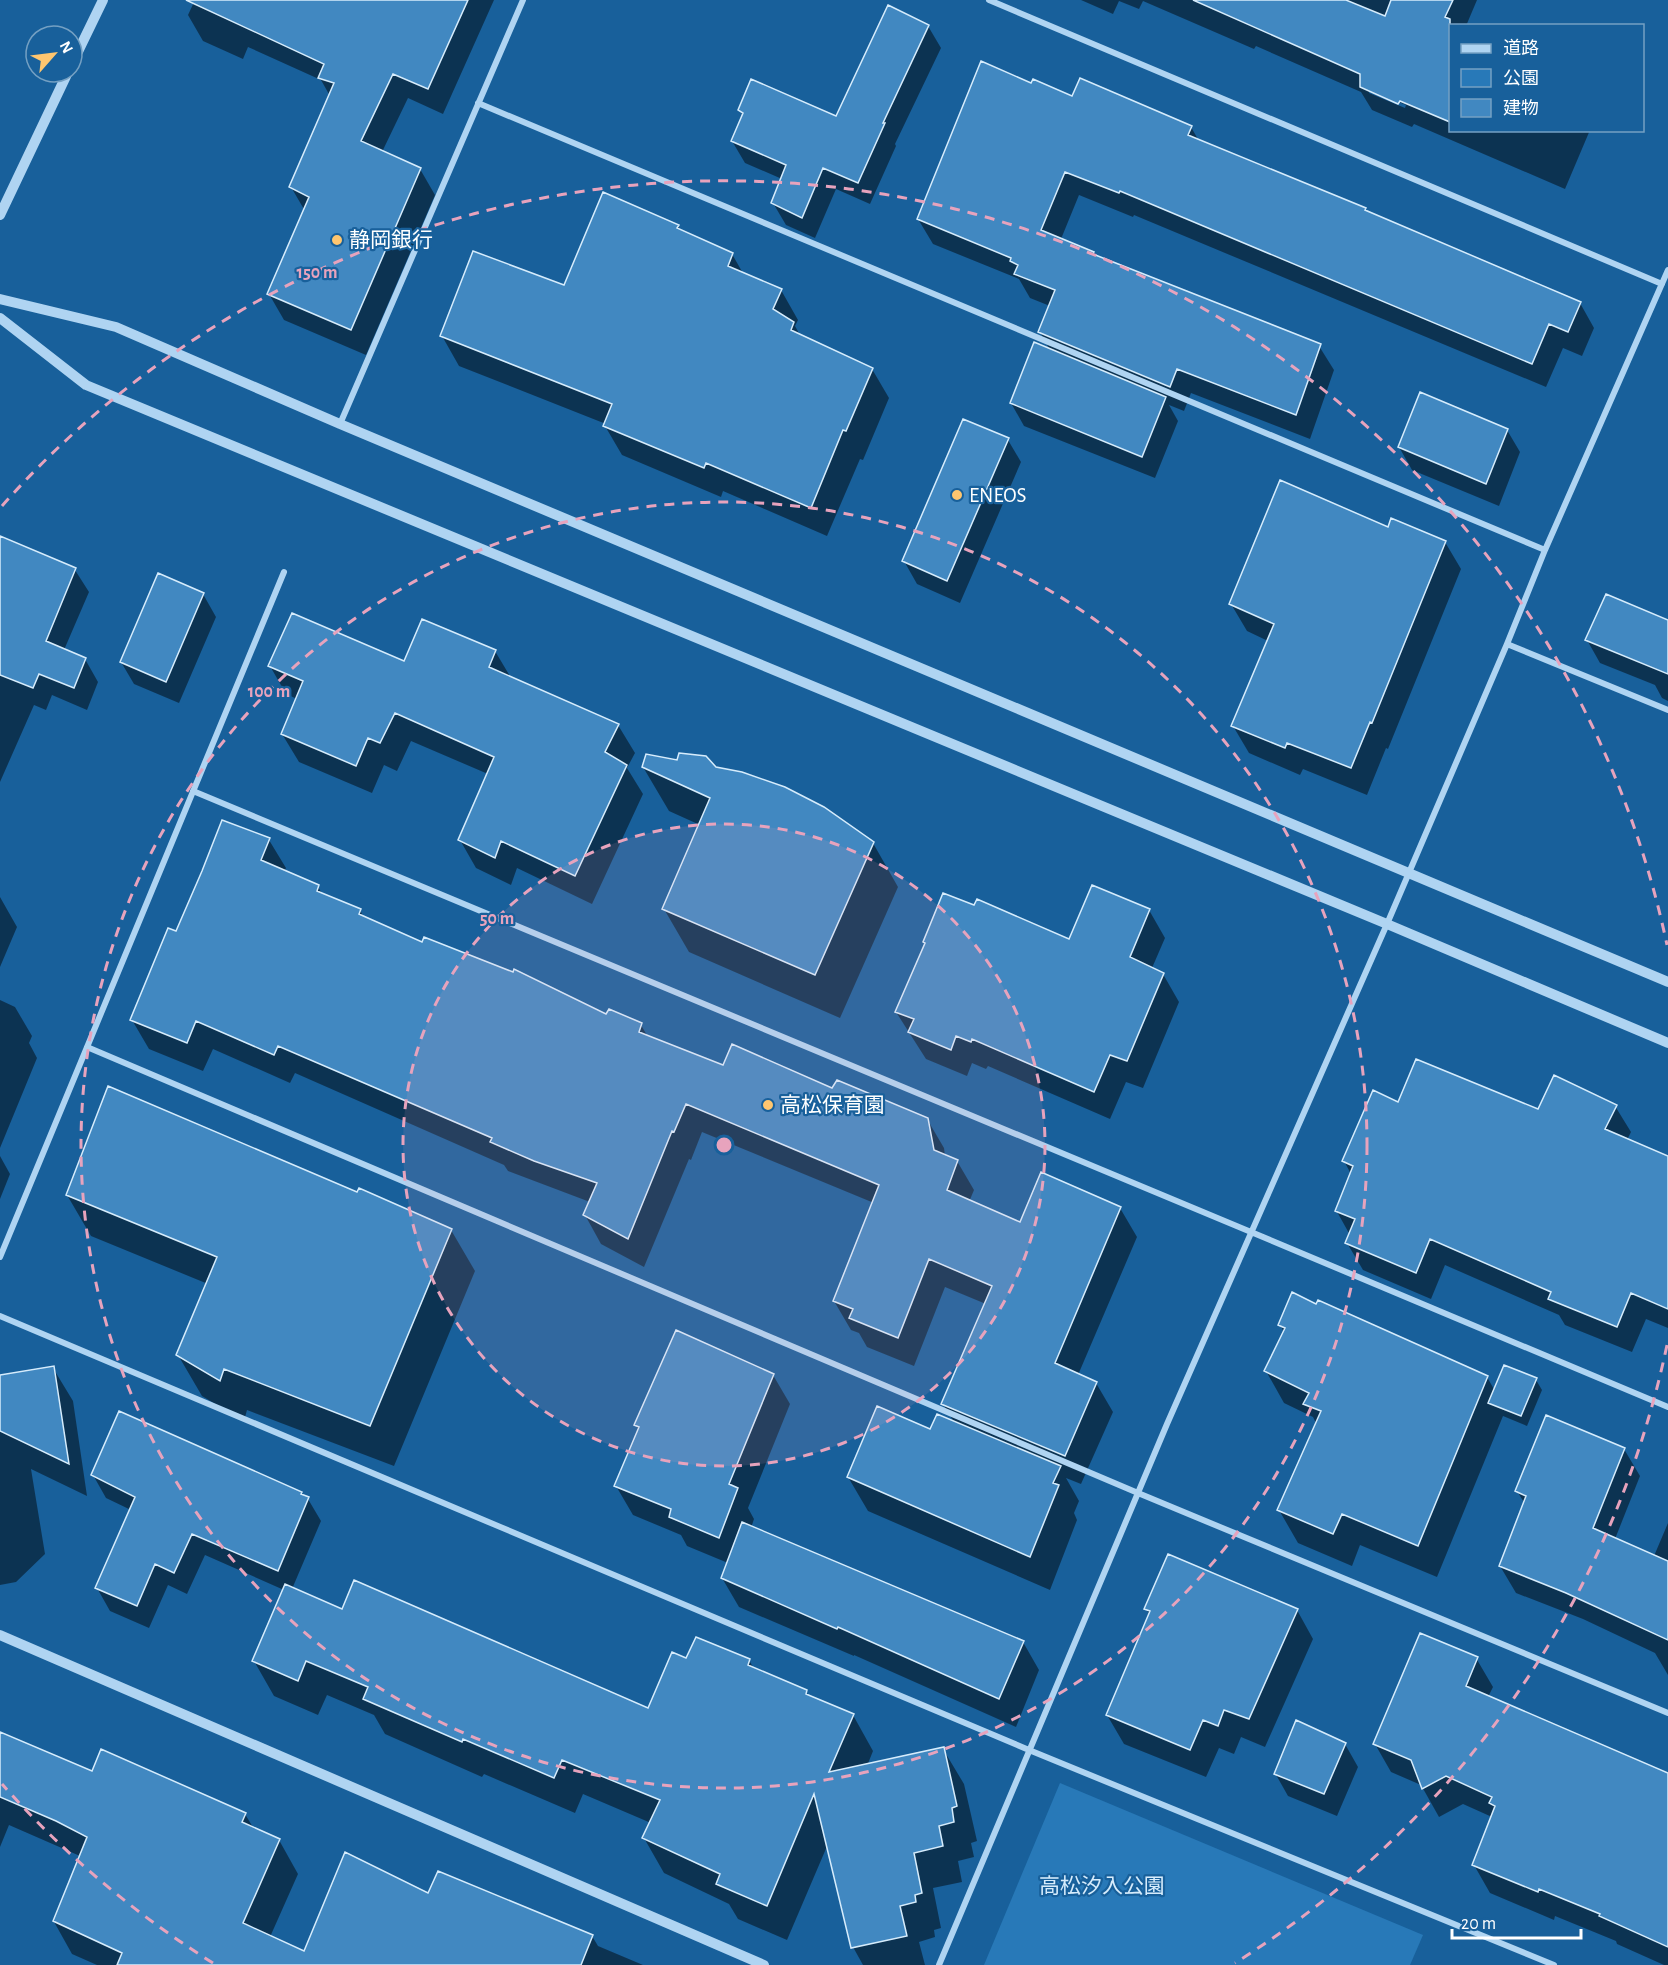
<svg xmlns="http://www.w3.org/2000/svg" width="1668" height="1965" viewBox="0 0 1668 1965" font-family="'Alegreya Sans','Noto Sans JP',sans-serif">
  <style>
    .green { fill: #2879b8 }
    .shadow { fill: #0007; fill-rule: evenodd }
    .building { fill: #4188c1; stroke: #d6ecfc; stroke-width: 1.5 }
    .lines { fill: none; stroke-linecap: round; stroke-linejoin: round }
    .minor { stroke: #afd4f2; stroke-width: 6 }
    .tertiary { stroke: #afd4f2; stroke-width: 10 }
    .ring { fill: none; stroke: #e7a3bd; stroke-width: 3; stroke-dasharray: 10 8 }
    .poi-dot { fill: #ffc66f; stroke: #18609b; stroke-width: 2 }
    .labels { text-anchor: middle; stroke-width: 4.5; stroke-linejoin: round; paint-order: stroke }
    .poi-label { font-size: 21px; fill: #fff; stroke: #18609b; text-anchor: start }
    .park-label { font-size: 21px; fill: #d6ecfc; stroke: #18609b }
    .centre { fill: #e7a3bd; stroke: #18609b; stroke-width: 3 }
    .ring-label { font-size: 18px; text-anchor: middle; font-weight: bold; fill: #e7a3bd; stroke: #18609b; stroke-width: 4.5; stroke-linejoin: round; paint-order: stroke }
  </style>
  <rect width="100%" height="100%" fill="#18609b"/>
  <path class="green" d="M 1060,1783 L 1423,1935 L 1410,1965 L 984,1965 Z"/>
  <path class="shadow" d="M 195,0 L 494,0 L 443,114 L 408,98 L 382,152 L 420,169 L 435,195 L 366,355 L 284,320 L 269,294 L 305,211 L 291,187 L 330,96 L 321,80 L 248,47 L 243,59 L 203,41 L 188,15 Z
    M 1081,0 L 1477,0 L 1466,26 L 1450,26 L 1450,130 L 1590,130 L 1565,189 L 1414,124 L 1412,127 L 1372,110 L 1361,92 L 1256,46 L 1254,49 L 1143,1 L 1139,9 L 1119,1 L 1113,14 ZM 1369,90 L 1406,105 L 1405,108 L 1369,93 Z
    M 928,26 L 941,48 L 895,144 L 896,146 L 870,204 L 836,189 L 815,238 L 786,225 L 773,203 L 782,179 L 745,163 L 732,141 L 743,116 L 740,110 L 836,118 Z
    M 1032,85 L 1073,98 L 1191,127 L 1199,141 L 1365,210 L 1367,213 L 1580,303 L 1594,328 L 1582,356 L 1563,348 L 1546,387 L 1134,215 L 1133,217 L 1079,195 L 1061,239 L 1093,253 L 1096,257 L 1319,346 L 1334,370 L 1310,439 L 1191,393 L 1184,411 L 1169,405 L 1178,421 L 1155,478 L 1024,426 L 1011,403 L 1050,350 L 1040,332 L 1050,306 L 1030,298 L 1019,279 L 933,244 L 918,219 Z
    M 678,226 L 681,231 L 732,254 L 744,275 L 781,290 L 798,320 L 795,326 L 801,337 L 872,369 L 889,398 L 863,460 L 860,459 L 827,536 L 723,491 L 721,497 L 622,455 L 605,426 L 606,424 L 459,366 L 442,336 L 565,287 Z
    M 1507,430 L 1520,452 L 1499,506 L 1412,470 L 1399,447 Z
    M 1008,440 L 1021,462 L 960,603 L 917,584 L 904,561 Z
    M 1388,529 L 1445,542 L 1461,569 L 1388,749 L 1386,748 L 1367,795 L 1303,769 L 1300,775 L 1249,753 L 1233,726 L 1268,641 L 1247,631 L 1231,604 Z
    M 4,540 L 75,570 L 89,592 L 64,650 L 85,659 L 98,682 L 87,710 L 52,695 L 46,710 L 34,705 L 0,782 L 0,549 Z
    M 203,594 L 216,617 L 179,703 L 134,684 L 121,662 Z
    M 1668,622 L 1668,701 L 1662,698 L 1655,685 L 1600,663 L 1587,640 Z
    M 495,651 L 511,678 L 618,725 L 635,753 L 627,768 L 643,794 L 592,904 L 517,868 L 511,885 L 476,868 L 460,840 L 488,774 L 411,741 L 397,771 L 384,765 L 372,793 L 299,762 L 282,734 L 297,699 L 286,694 L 270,666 L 405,663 Z
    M 643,767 L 715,769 L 873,843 L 898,887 L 840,1018 L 689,952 L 664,909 L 700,825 L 669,811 Z
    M 269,840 L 286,868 L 284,872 L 318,887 L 323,895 L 360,910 L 364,918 L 423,943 L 607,1016 L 641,1025 L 648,1037 L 724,1067 L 833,1090 L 927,1119 L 944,1148 L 945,1156 L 957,1161 L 974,1190 L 969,1202 L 1020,1224 L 1120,1208 L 1137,1237 L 1078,1375 L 1096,1383 L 1113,1412 L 1081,1484 L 1066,1478 L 1079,1501 L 1074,1513 L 1077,1520 L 1050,1590 L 868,1511 L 848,1477 L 931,1431 L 954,1422 L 943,1404 L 986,1304 L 945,1287 L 914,1366 L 867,1347 L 859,1333 L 851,1330 L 834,1301 L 874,1203 L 702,1132 L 691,1160 L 689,1159 L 644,1267 L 601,1244 L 585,1215 L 590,1202 L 508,1171 L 504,1165 L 295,1073 L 290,1083 L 213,1049 L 203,1071 L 149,1049 L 132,1020 L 177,933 Z
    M 0,897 L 17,927 L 0,967 Z
    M 1149,910 L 1165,938 L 1152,968 L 1163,974 L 1179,1002 L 1143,1088 L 1126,1082 L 1110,1119 L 988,1066 L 986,1069 L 972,1063 L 967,1076 L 926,1059 L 896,1012 Z
    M 0,1000 L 15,1007 L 32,1036 L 29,1043 L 37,1058 L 0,1148 Z
    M 1399,1104 L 1539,1111 L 1615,1106 L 1631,1132 L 1627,1140 L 1668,1157 L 1668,1328 L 1646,1319 L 1632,1352 L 1565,1325 L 1559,1315 L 1445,1265 L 1431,1299 L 1363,1270 L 1347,1243 L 1350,1235 L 1336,1210 L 1351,1174 L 1344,1161 Z
    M 0,1156 L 10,1174 L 0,1199 Z
    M 358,1194 L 451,1230 L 475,1271 L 394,1466 L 247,1410 L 244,1421 L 202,1396 L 178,1355 L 208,1284 L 91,1236 L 67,1195 Z
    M 1280,1325 L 1487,1377 L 1495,1391 L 1536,1380 L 1542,1390 L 1527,1426 L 1503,1416 L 1437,1577 L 1360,1545 L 1352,1566 L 1298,1543 L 1279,1510 L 1317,1425 L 1313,1417 L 1284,1403 L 1266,1371 L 1284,1332 Z
    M 53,1368 L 73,1401 L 87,1496 L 31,1469 L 45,1554 L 16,1582 L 0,1585 L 0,1376 Z
    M 773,1375 L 790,1404 L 748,1508 L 754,1519 L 751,1528 L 1023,1642 L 1039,1670 L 1016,1727 L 854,1655 L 854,1656 L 739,1607 L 722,1578 L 728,1563 L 687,1546 L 681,1535 L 633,1515 L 616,1486 L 639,1431 L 636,1425 Z
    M 1624,1449 L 1640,1476 L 1615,1539 L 1654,1556 L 1668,1523 L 1668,1675 L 1655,1653 L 1583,1619 L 1516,1593 L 1500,1566 L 1525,1504 L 1517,1491 Z
    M 93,1475 L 301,1493 L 303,1497 L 308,1499 L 321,1521 L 292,1589 L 343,1611 L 649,1710 L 687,1660 L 749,1660 L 754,1669 L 806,1692 L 810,1697 L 853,1715 L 873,1751 L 867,1766 L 943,1749 L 964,1784 L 977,1841 L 971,1843 L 974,1857 L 958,1861 L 962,1882 L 933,1888 L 941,1928 L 934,1930 L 935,1937 L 919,1942 L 925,1965 L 863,1965 L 853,1947 L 828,1844 L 787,1940 L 738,1919 L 729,1904 L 664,1873 L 644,1838 L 651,1823 L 583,1794 L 575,1813 L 484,1774 L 482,1777 L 385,1734 L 374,1715 L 327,1695 L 318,1715 L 274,1696 L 254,1661 L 284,1590 L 205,1555 L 187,1594 L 168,1585 L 149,1628 L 110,1611 L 97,1588 L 131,1510 L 106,1498 Z
    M 1146,1609 L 1297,1610 L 1313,1639 L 1265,1747 L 1241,1737 L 1234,1754 L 1219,1748 L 1206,1777 L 1124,1744 L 1107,1715 L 1150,1615 Z
    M 1476,1658 L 1493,1687 L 1488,1697 L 1668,1775 L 1668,1965 L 1664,1965 L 1617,1944 L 1616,1941 L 1555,1916 L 1554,1920 L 1490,1893 L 1474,1865 L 1492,1817 L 1463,1804 L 1439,1817 L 1421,1785 L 1391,1772 L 1375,1744 Z
    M 0,1733 L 93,1773 L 245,1814 L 254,1829 L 279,1840 L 298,1874 L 270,1937 L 305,1953 L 429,1895 L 592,1936 L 598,1946 L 643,1965 L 97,1965 L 72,1954 L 53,1920 L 80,1856 L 9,1825 L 0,1847 Z
    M 1345,1744 L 1358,1767 L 1337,1816 L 1288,1796 L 1275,1773 Z"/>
  <path class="building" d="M 186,0 L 468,0 L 428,89 L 393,74 L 361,141 L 421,168 L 351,330 L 267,294 L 309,197 L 289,187 L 334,83 L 318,78 L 324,64 Z
    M 1193,0 L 1346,0 L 1385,16 L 1391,0 L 1453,0 L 1445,17 L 1450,19 L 1450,122 L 1400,101 L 1398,104 L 1360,87 L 1360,74 Z
    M 888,5 L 929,25 L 883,123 L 885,123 L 858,183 L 823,168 L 802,218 L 771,203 L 786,165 L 731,141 L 743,113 L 738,110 L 751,79 L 836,116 Z
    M 981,61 L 1031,83 L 1033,79 L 1072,96 L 1080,78 L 1192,126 L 1188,135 L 1366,208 L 1365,210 L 1581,302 L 1568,332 L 1549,324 L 1532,364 L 1120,191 L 1119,193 L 1065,172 L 1041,230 L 1094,252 L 1093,254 L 1321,344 L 1296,415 L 1177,369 L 1170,387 L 1038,332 L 1055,290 L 1014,274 L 1018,265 L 1010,261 L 1011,258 L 917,219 Z
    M 603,192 L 679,225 L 677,228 L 733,253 L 728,266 L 782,289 L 773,309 L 794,322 L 791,330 L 873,368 L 846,431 L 843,430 L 811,508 L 706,463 L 704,468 L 603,426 L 612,404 L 440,336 L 473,251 L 564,285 Z
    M 1034,342 L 1166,397 L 1142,457 L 1010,403 Z
    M 1420,392 L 1508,429 L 1486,484 L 1398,447 Z
    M 963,419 L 1009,438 L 947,581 L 902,561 Z
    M 1280,480 L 1388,527 L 1391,518 L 1446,541 L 1372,723 L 1370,722 L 1351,768 L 1287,743 L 1285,748 L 1231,726 L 1274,624 L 1229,604 Z
    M 0,536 L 76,568 L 46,641 L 86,658 L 74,688 L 39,674 L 33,688 L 0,675 Z
    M 158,573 L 204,593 L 166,682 L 120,662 Z
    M 1606,594 L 1668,620 L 1668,674 L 1585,640 Z
    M 292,613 L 404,661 L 422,619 L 496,650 L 489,667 L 619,724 L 605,752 L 627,765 L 575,876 L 501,841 L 495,858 L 458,840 L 494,757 L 395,713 L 380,743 L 368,738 L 356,766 L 281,734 L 303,681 L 268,666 Z
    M 679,753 L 706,756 L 716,767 L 742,772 L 785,787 L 824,807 L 874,842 L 815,975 L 662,909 L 710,798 L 642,767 L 646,754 L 677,760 Z
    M 222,820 L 270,838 L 261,860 L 319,885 L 317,891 L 361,909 L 359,914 L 422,942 L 424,937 L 513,972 L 514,969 L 606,1014 L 609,1009 L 642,1023 L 639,1032 L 723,1065 L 732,1044 L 832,1088 L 837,1080 L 928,1118 L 934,1150 L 958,1160 L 947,1190 L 1020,1222 L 1041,1172 L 1121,1207 L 1055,1363 L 1097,1382 L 1065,1456 L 941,1404 L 992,1286 L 929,1259 L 898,1338 L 849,1318 L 853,1309 L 833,1301 L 879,1185 L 686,1104 L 674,1132 L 672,1131 L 628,1239 L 583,1215 L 597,1183 L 534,1161 L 490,1142 L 492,1138 L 278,1046 L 274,1055 L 196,1021 L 187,1043 L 130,1020 L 168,928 L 176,931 L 202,871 Z
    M 1092,885 L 1150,909 L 1130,957 L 1164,973 L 1127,1061 L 1110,1055 L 1094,1092 L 972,1039 L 971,1042 L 956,1036 L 951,1050 L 908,1032 L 914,1019 L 895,1012 L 925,943 L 923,942 L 943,893 L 974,905 L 977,899 L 1069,939 Z
    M 1416,1059 L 1538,1109 L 1554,1075 L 1617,1105 L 1605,1129 L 1668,1156 L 1668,1309 L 1631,1293 L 1617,1327 L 1548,1299 L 1551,1292 L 1430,1239 L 1416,1273 L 1345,1243 L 1355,1219 L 1335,1211 L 1353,1166 L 1342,1161 L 1373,1090 L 1398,1102 Z
    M 108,1086 L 357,1192 L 359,1188 L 452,1229 L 370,1426 L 224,1369 L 220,1381 L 176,1355 L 217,1257 L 66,1195 Z
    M 1292,1292 L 1316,1304 L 1318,1300 L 1488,1376 L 1418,1546 L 1342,1514 L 1333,1534 L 1277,1510 L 1321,1411 L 1303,1404 L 1309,1393 L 1264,1371 L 1285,1328 L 1278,1325 Z
    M 676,1330 L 774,1374 L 729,1484 L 738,1488 L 719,1538 L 669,1517 L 671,1509 L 614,1486 L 639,1427 L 634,1425 Z
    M 1504,1365 L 1537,1378 L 1521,1416 L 1488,1403 Z
    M 54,1366 L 69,1464 L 0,1431 L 0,1375 Z
    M 877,1406 L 930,1429 L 937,1414 L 1061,1466 L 1053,1483 L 1059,1485 L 1030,1557 L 847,1477 Z
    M 119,1411 L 302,1492 L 301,1494 L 309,1497 L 278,1571 L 192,1534 L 174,1573 L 155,1564 L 137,1606 L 95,1588 L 135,1497 L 91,1475 Z
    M 1546,1415 L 1625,1448 L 1593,1528 L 1668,1561 L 1668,1640 L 1566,1593 L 1499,1566 L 1526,1496 L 1515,1491 Z
    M 742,1522 L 1024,1641 L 999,1699 L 838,1627 L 837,1629 L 721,1578 Z
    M 1168,1554 L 1298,1609 L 1249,1719 L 1224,1710 L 1218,1726 L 1203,1720 L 1190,1750 L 1106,1715 L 1150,1611 L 1144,1609 Z
    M 354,1580 L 648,1708 L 672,1652 L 686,1658 L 696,1637 L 750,1659 L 748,1665 L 807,1690 L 806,1694 L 854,1714 L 829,1772 L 944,1747 L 957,1806 L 952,1808 L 954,1822 L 939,1826 L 943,1846 L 914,1853 L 922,1893 L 915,1895 L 916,1902 L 900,1906 L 907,1936 L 851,1948 L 814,1794 L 767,1906 L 716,1884 L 720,1874 L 642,1838 L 660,1800 L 562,1760 L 554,1778 L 463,1739 L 462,1742 L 363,1699 L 368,1687 L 306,1661 L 298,1681 L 252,1661 L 285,1584 L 342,1609 Z
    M 1420,1633 L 1478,1657 L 1466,1686 L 1668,1773 L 1668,1947 L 1599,1916 L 1600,1914 L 1539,1889 L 1538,1892 L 1472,1865 L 1495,1806 L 1489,1803 L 1492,1797 L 1446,1776 L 1422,1789 L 1411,1760 L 1373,1744 Z
    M 1296,1720 L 1346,1743 L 1324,1794 L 1274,1774 Z
    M 0,1732 L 92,1771 L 101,1749 L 246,1813 L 242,1822 L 280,1839 L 243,1923 L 304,1951 L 345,1852 L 428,1893 L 438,1871 L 593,1935 L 581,1965 L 117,1965 L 122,1953 L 53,1921 L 87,1837 L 56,1821 L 0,1797 Z"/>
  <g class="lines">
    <path class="minor" d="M 989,0 L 1662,284
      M 478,103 L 1545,550
      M 340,424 L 523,0
      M 1507,644 L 1668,710
      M 193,791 L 1251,1232 L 1668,1407
      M 87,1047 L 1138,1493 L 1668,1713
      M 0,1257 L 284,572
      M 0,1316 L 1029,1750 L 1554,1965
      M 939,1965 L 1167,1424 L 1387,924 L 1507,644 L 1545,550 L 1668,270"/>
    <path class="tertiary" d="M 72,64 L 103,0
      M 0,215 L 68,72
      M 0,299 L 116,327 L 340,424 L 1668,982
      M 0,318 L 86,385 L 1387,924 L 1668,1043
      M 0,1635 L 764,1965"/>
  </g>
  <circle cx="724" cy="1145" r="321" fill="#e7a3bd" fill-opacity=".12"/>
  <g class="ring">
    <circle cx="724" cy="1145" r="321"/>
    <circle cx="724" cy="1145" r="643"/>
    <path d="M1667 1345A964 964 0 0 1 1235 1963M213 1963A964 964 0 0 1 2 1784M2 506A964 964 0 0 1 1667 945"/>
  </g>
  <g class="poi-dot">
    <circle cx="337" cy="240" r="6"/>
    <circle cx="957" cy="495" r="6"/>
    <circle cx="768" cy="1105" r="6"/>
  </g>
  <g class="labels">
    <g class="poi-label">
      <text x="349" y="247">静岡銀行</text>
      <text x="969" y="502">ENEOS</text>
      <text x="780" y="1112">高松保育園</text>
    </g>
    <g class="park-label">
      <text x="1102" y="1893">高松汐入公園</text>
    </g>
  </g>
  <circle cx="724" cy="1145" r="9" class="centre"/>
  <g class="ring-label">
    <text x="317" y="278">150 m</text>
    <text x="269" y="697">100 m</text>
    <text x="497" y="924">50 m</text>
  </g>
  <rect x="1449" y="24" width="195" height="108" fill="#18609b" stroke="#74a0c3" stroke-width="1.5"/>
  <rect x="1461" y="44" width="30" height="9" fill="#afd4f2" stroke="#74a0c3" stroke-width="1.5"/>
  <text x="1503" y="54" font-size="18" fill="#ffffff">道路</text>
  <rect x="1461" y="69" width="30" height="18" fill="#2879b8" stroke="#74a0c3" stroke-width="1.5"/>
  <text x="1503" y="84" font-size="18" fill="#ffffff">公園</text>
  <rect x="1461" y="99" width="30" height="18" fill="#4188c1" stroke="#74a0c3" stroke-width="1.5"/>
  <text x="1503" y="114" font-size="18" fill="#ffffff">建物</text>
  <g transform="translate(54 54) rotate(62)"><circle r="28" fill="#18609b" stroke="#74a0c3" stroke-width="1.5"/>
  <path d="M0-4.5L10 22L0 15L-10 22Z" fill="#ffc66f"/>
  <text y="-9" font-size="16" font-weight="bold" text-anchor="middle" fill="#ffffff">N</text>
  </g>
  <path d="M1452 1929v9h129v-9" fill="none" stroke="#ffffff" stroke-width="3"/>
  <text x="1461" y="1929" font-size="18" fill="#ffffff" stroke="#18609b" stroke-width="4.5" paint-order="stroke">20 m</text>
</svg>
